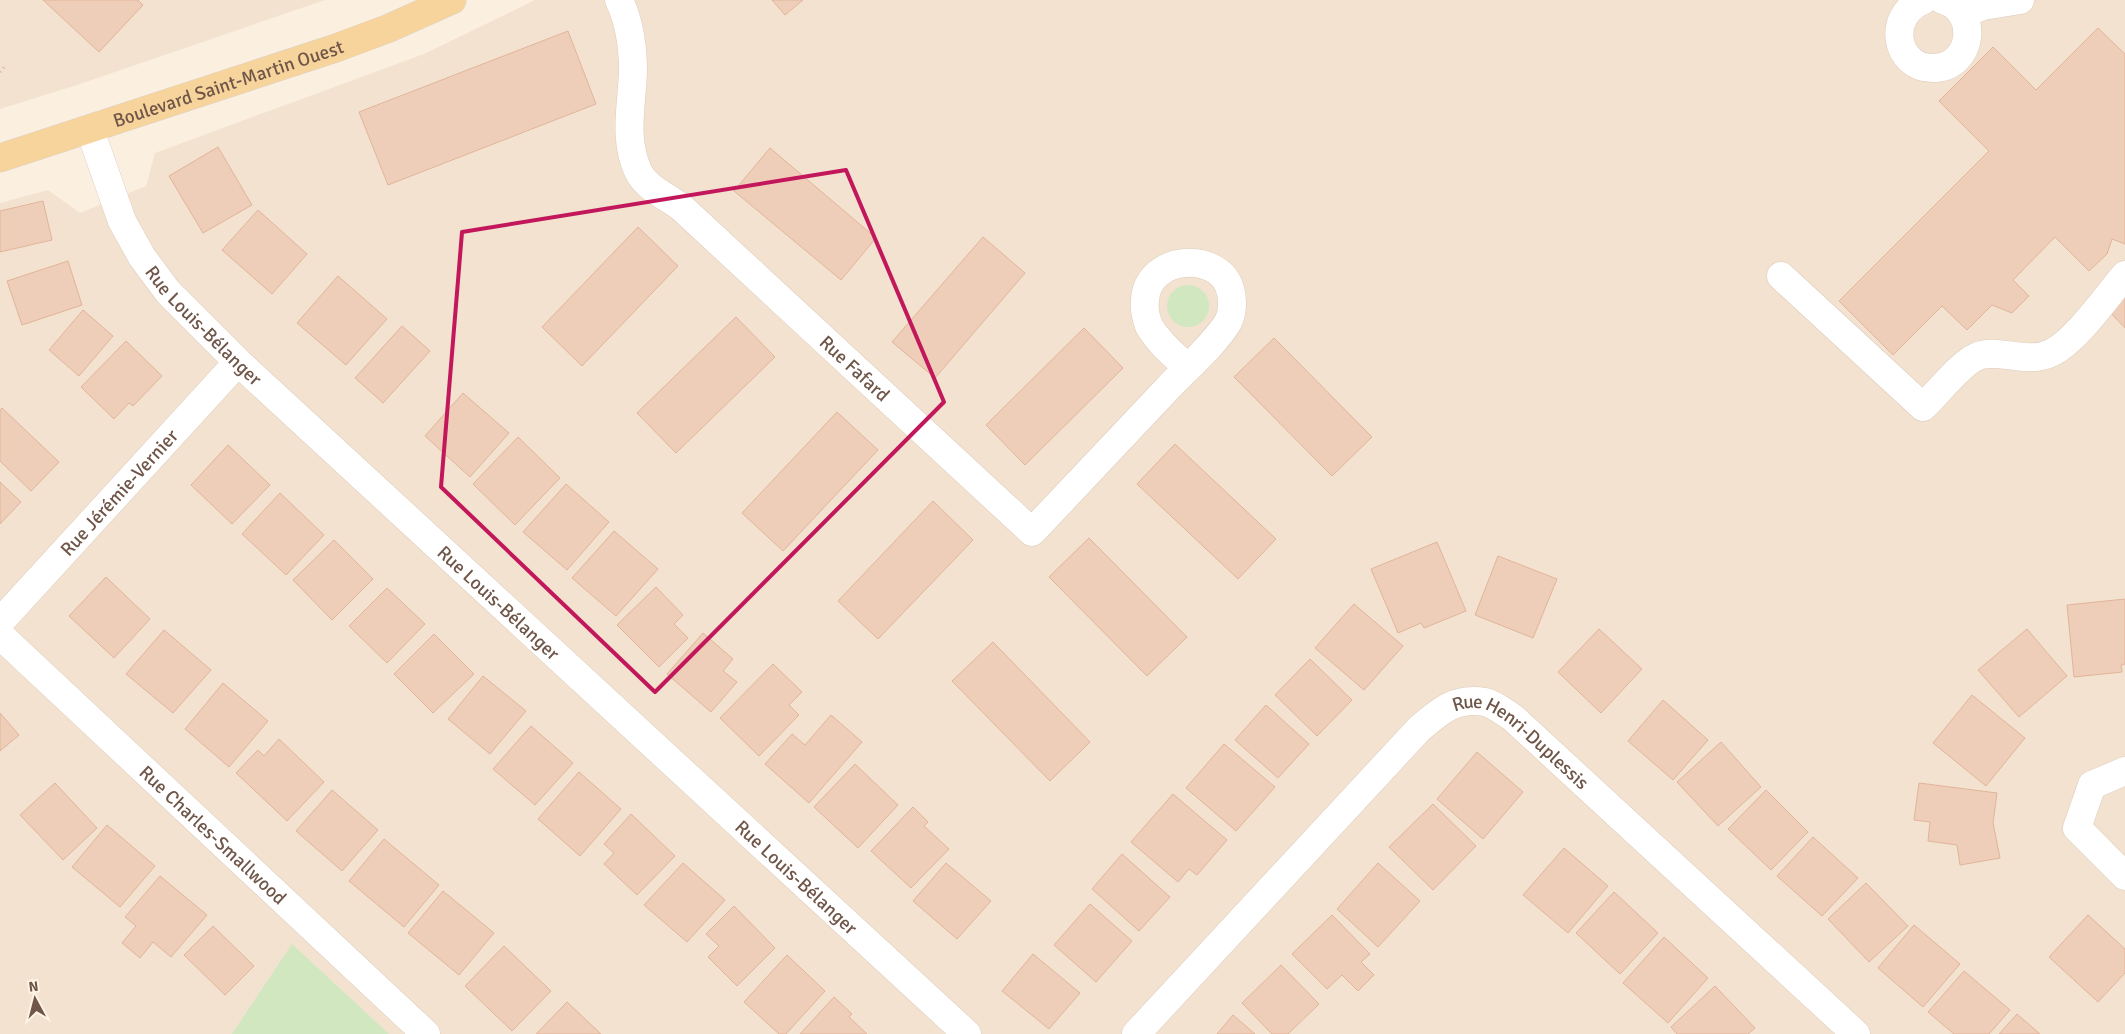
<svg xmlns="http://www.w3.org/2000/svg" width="2125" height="1034" viewBox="0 0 2125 1034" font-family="Signika,sans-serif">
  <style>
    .residential { fill: #f2e2cf }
    .green { fill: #d0e7c0 }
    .building { fill: #efceb9; stroke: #e1b49a }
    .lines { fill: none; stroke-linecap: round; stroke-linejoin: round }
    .minor-casing { stroke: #deccbd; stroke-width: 29 }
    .major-casing { stroke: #dad3d0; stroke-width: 29 }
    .path { stroke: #d3b19d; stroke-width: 3; stroke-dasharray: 1 4; stroke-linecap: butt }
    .minor { stroke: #fff; stroke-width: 28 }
    .major { stroke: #f7d49b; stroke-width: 28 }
    .marked { fill: none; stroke: #c2185b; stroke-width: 4; stroke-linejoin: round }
    .labels { text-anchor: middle; stroke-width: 5; stroke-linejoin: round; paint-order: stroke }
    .street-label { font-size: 19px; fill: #705649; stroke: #fef4e6 }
  </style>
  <rect width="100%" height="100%" fill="#fbf0e0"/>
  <path class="residential" d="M 0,0 L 325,0 L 77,85 L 0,109 Z
    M 535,0 L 2125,0 L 2125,1034 L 0,1034 L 0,203 L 48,190 L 80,213 L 146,186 L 155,153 L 424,54 Z"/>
  <path class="green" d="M1167 306a21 21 0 1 1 42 0a21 21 0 1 1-42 0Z
    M 292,944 L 389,1034 L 232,1034 Z"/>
  <path class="building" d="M 43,0 L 138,0 L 143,5 L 99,52 Z
    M 772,0 L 803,0 L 785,15 Z
    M 2098,28 L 2125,54 L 2125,244 L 2112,239 L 2107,254 L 2089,271 L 2055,237 L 2013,280 L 2029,296 L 2012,313 L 1992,305 L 1967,330 L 1942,306 L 1893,355 L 1839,301 L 1989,151 L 1939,101 L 1993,47 L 2036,90 Z
    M 568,31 L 596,104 L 388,185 L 359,112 Z
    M 218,147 L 252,205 L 203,233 L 169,176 Z
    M 770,148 L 876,238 L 841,280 L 734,191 Z
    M 43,201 L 52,240 L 0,252 L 0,211 Z
    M 258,210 L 307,254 L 272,294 L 222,250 Z
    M 638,227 L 678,266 L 582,366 L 542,327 Z
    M 983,237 L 1025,273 L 935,378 L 892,342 Z
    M 68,261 L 82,305 L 22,325 L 7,281 Z
    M 338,276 L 387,319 L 346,365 L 297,323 Z
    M 2125,290 L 2125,328 L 2106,308 Z
    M 83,310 L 113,336 L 79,376 L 49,350 Z
    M 736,317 L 775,357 L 676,453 L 637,413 Z
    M 402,326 L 430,351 L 383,403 L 355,378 Z
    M 1084,328 L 1123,368 L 1025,465 L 986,425 Z
    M 1274,338 L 1372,437 L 1332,476 L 1234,377 Z
    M 126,341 L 162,376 L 133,406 L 129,403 L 114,419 L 81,387 Z
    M 463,393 L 509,433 L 470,477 L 425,436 Z
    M 2,408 L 59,462 L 31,491 L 0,461 L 0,410 Z
    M 837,412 L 878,450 L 783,551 L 742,513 Z
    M 518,437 L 560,478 L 515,525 L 473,484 Z
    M 1175,444 L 1276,539 L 1238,579 L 1137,484 Z
    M 228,445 L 270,485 L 232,524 L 191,485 Z
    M 0,482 L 21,502 L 0,524 Z
    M 566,484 L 609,522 L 567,570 L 523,532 Z
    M 280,493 L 324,535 L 286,575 L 242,534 Z
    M 933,501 L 973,540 L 878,639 L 838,601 Z
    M 614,531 L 658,569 L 616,616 L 572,578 Z
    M 1089,538 L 1187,637 L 1147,676 L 1049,577 Z
    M 334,540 L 373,579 L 332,620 L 293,580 Z
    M 1437,542 L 1466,611 L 1424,628 L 1421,623 L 1398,633 L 1371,569 Z
    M 1498,556 L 1557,579 L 1533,638 L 1475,615 Z
    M 106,577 L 150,619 L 114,658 L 69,616 Z
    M 656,587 L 683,615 L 674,624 L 688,638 L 659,667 L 617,625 Z
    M 387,588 L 425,624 L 387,663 L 349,626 Z
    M 2125,599 L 2125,664 L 2121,665 L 2122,672 L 2074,677 L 2067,605 Z
    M 1354,604 L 1403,646 L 1364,690 L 1315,648 Z
    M 1599,629 L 1642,669 L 1601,713 L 1558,672 Z
    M 2027,629 L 2067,676 L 2019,717 L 1978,670 Z
    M 164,630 L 211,670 L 173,713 L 126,674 Z
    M 703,633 L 733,659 L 723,671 L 737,682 L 711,712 L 667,674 Z
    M 434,634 L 474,674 L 433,713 L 394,674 Z
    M 993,642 L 1090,742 L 1050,781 L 952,681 Z
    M 1310,659 L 1352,700 L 1317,736 L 1275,695 Z
    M 773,664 L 802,692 L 789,705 L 799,715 L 759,756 L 720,718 Z
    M 483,676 L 526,711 L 490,754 L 448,719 Z
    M 223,683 L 268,721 L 229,767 L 185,729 Z
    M 1972,695 L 2025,738 L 1986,786 L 1933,743 Z
    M 1663,700 L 1708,740 L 1673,780 L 1628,741 Z
    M 1266,705 L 1309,744 L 1278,778 L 1235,740 Z
    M 0,713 L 19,735 L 0,751 Z
    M 831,715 L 862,742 L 809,803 L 765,764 L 792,734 L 805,745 Z
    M 531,726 L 573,763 L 535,805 L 493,769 Z
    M 279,739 L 324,782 L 287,821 L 236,773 L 258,750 L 264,756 Z
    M 1721,742 L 1761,787 L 1718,826 L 1677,782 Z
    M 1224,744 L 1275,787 L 1236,831 L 1186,788 Z
    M 1477,752 L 1523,792 L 1483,839 L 1437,799 Z
    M 855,764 L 898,805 L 858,848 L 814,807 Z
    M 579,772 L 621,809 L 580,856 L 538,819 Z
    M 55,783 L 97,828 L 63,860 L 20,815 Z
    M 1919,783 L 1997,793 L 1993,823 L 2000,858 L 1960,865 L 1957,845 L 1928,841 L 1930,822 L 1914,820 Z
    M 332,790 L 378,830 L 342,871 L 296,831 Z
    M 1766,790 L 1808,832 L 1771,870 L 1728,829 Z
    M 1173,794 L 1227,840 L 1197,875 L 1189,869 L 1178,882 L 1131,842 Z
    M 1433,804 L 1476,846 L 1433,890 L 1389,847 Z
    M 913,807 L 928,822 L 924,826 L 949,849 L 911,888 L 871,851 Z
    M 631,814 L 675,856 L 637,895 L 604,864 L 614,853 L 604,844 Z
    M 107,825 L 155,866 L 120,907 L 72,867 Z
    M 1813,837 L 1858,878 L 1822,916 L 1777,876 Z
    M 384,839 L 439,885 L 404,927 L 349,881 Z
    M 1564,848 L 1608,886 L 1568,933 L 1523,895 Z
    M 1122,854 L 1170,897 L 1139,931 L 1092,889 Z
    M 683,863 L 725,900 L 687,942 L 644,905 Z
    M 946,863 L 991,901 L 957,939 L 913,901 Z
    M 1378,863 L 1420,901 L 1378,947 L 1337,909 Z
    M 160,876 L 207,915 L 171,957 L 153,942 L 140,958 L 122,943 L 136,926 L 125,917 Z
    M 1866,883 L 1908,926 L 1869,962 L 1828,919 Z
    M 443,891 L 494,933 L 459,975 L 408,933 Z
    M 1614,892 L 1658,933 L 1620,974 L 1576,933 Z
    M 1090,904 L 1132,941 L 1096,982 L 1054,945 Z
    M 734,906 L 775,948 L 737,986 L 708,957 L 719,946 L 706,934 Z
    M 1332,915 L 1370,954 L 1361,962 L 1374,975 L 1358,991 L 1342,975 L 1327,989 L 1292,954 Z
    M 2088,915 L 2125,949 L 2125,973 L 2098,1002 L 2049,957 Z
    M 1914,925 L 1960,964 L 1923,1007 L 1878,968 Z
    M 213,926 L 254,966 L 225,995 L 184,955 Z
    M 1664,937 L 1708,978 L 1668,1023 L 1623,983 Z
    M 504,946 L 551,991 L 512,1031 L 465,986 Z
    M 1033,954 L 1080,993 L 1049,1029 L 1002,991 Z
    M 787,955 L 825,991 L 786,1034 L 779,1034 L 744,1002 Z
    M 1281,965 L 1319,1004 L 1288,1034 L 1272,1034 L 1242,1003 Z
    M 1964,971 L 2010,1010 L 1989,1034 L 1954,1034 L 1928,1012 Z
    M 1715,986 L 1755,1028 L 1748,1034 L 1677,1034 L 1671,1027 Z
    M 834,997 L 852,1014 L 849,1017 L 867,1034 L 800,1034 Z
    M 567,1002 L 601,1034 L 536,1034 Z
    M 2017,1014 L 2040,1034 L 1999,1034 Z
    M 1233,1015 L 1255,1034 L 1217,1034 Z"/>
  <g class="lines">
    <defs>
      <g id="minor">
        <path id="s1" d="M 619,0 C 630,23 633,46 633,71 C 632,105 623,138 638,171 C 646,188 668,197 682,208 L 1032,532 C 1077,484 1122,437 1167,389 C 1185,370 1215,344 1228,322 C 1233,313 1233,298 1230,289 C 1219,251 1148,254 1145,300 C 1144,308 1146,319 1149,326 C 1159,343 1174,355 1188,368"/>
        <path d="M 1924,0 C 1886,14 1894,69 1934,68 C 1973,67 1980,11 1943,0"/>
        <path d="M 1963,14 L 1983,6 L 2020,0"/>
        <path id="s2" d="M 90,130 L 122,221 L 142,257 L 168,292 L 238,362 L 967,1034"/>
        <path d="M 1781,276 L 1923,407 C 1937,394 1960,364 1976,357 C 1996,347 2026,365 2051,353 C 2076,341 2106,297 2125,275"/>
        <path id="s3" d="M 0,622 L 238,362"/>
        <path id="s4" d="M 0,635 L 426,1034"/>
        <path d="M 2125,771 L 2092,785 L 2077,828 L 2125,876"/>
        <path id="s5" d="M 1136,1034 L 1419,729 C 1440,711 1455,697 1485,702 C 1494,704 1504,712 1512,717 L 1856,1034"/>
      </g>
      <g id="major">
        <path id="s6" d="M 0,158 L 333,49 L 387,29 L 452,0"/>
      </g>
    </defs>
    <use href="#minor" class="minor-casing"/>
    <use href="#major" class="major-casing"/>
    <path class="path" d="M 0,72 L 5,66"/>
    <use href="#minor" class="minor"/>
    <use href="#major" class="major"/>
  </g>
  <path class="marked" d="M 846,170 L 944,402 L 655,692 L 441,487 L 462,232 Z"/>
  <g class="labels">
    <g class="street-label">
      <text dy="7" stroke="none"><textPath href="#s6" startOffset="240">Boulevard Saint-Martin Ouest</textPath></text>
      <text dy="7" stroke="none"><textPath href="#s2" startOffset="230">Rue Louis-Bélanger</textPath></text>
      <text dy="7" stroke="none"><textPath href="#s1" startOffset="468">Rue Fafard</textPath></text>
      <text dy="7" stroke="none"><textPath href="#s3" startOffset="176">Rue Jérémie-Vernier</textPath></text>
      <text dy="7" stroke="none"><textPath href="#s2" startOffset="635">Rue Louis-Bélanger</textPath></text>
      <text dy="7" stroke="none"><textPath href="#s5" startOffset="540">Rue Henri-Duplessis</textPath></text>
      <text dy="7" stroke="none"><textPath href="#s4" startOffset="292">Rue Charles-Smallwood</textPath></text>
      <text dy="7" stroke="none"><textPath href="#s2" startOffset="1040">Rue Louis-Bélanger</textPath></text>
    </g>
  </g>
  <g transform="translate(35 999) rotate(353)" stroke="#fef4e6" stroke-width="4" paint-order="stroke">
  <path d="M0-4L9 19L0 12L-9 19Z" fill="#705649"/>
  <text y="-8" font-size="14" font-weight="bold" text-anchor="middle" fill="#705649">N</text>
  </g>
</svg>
